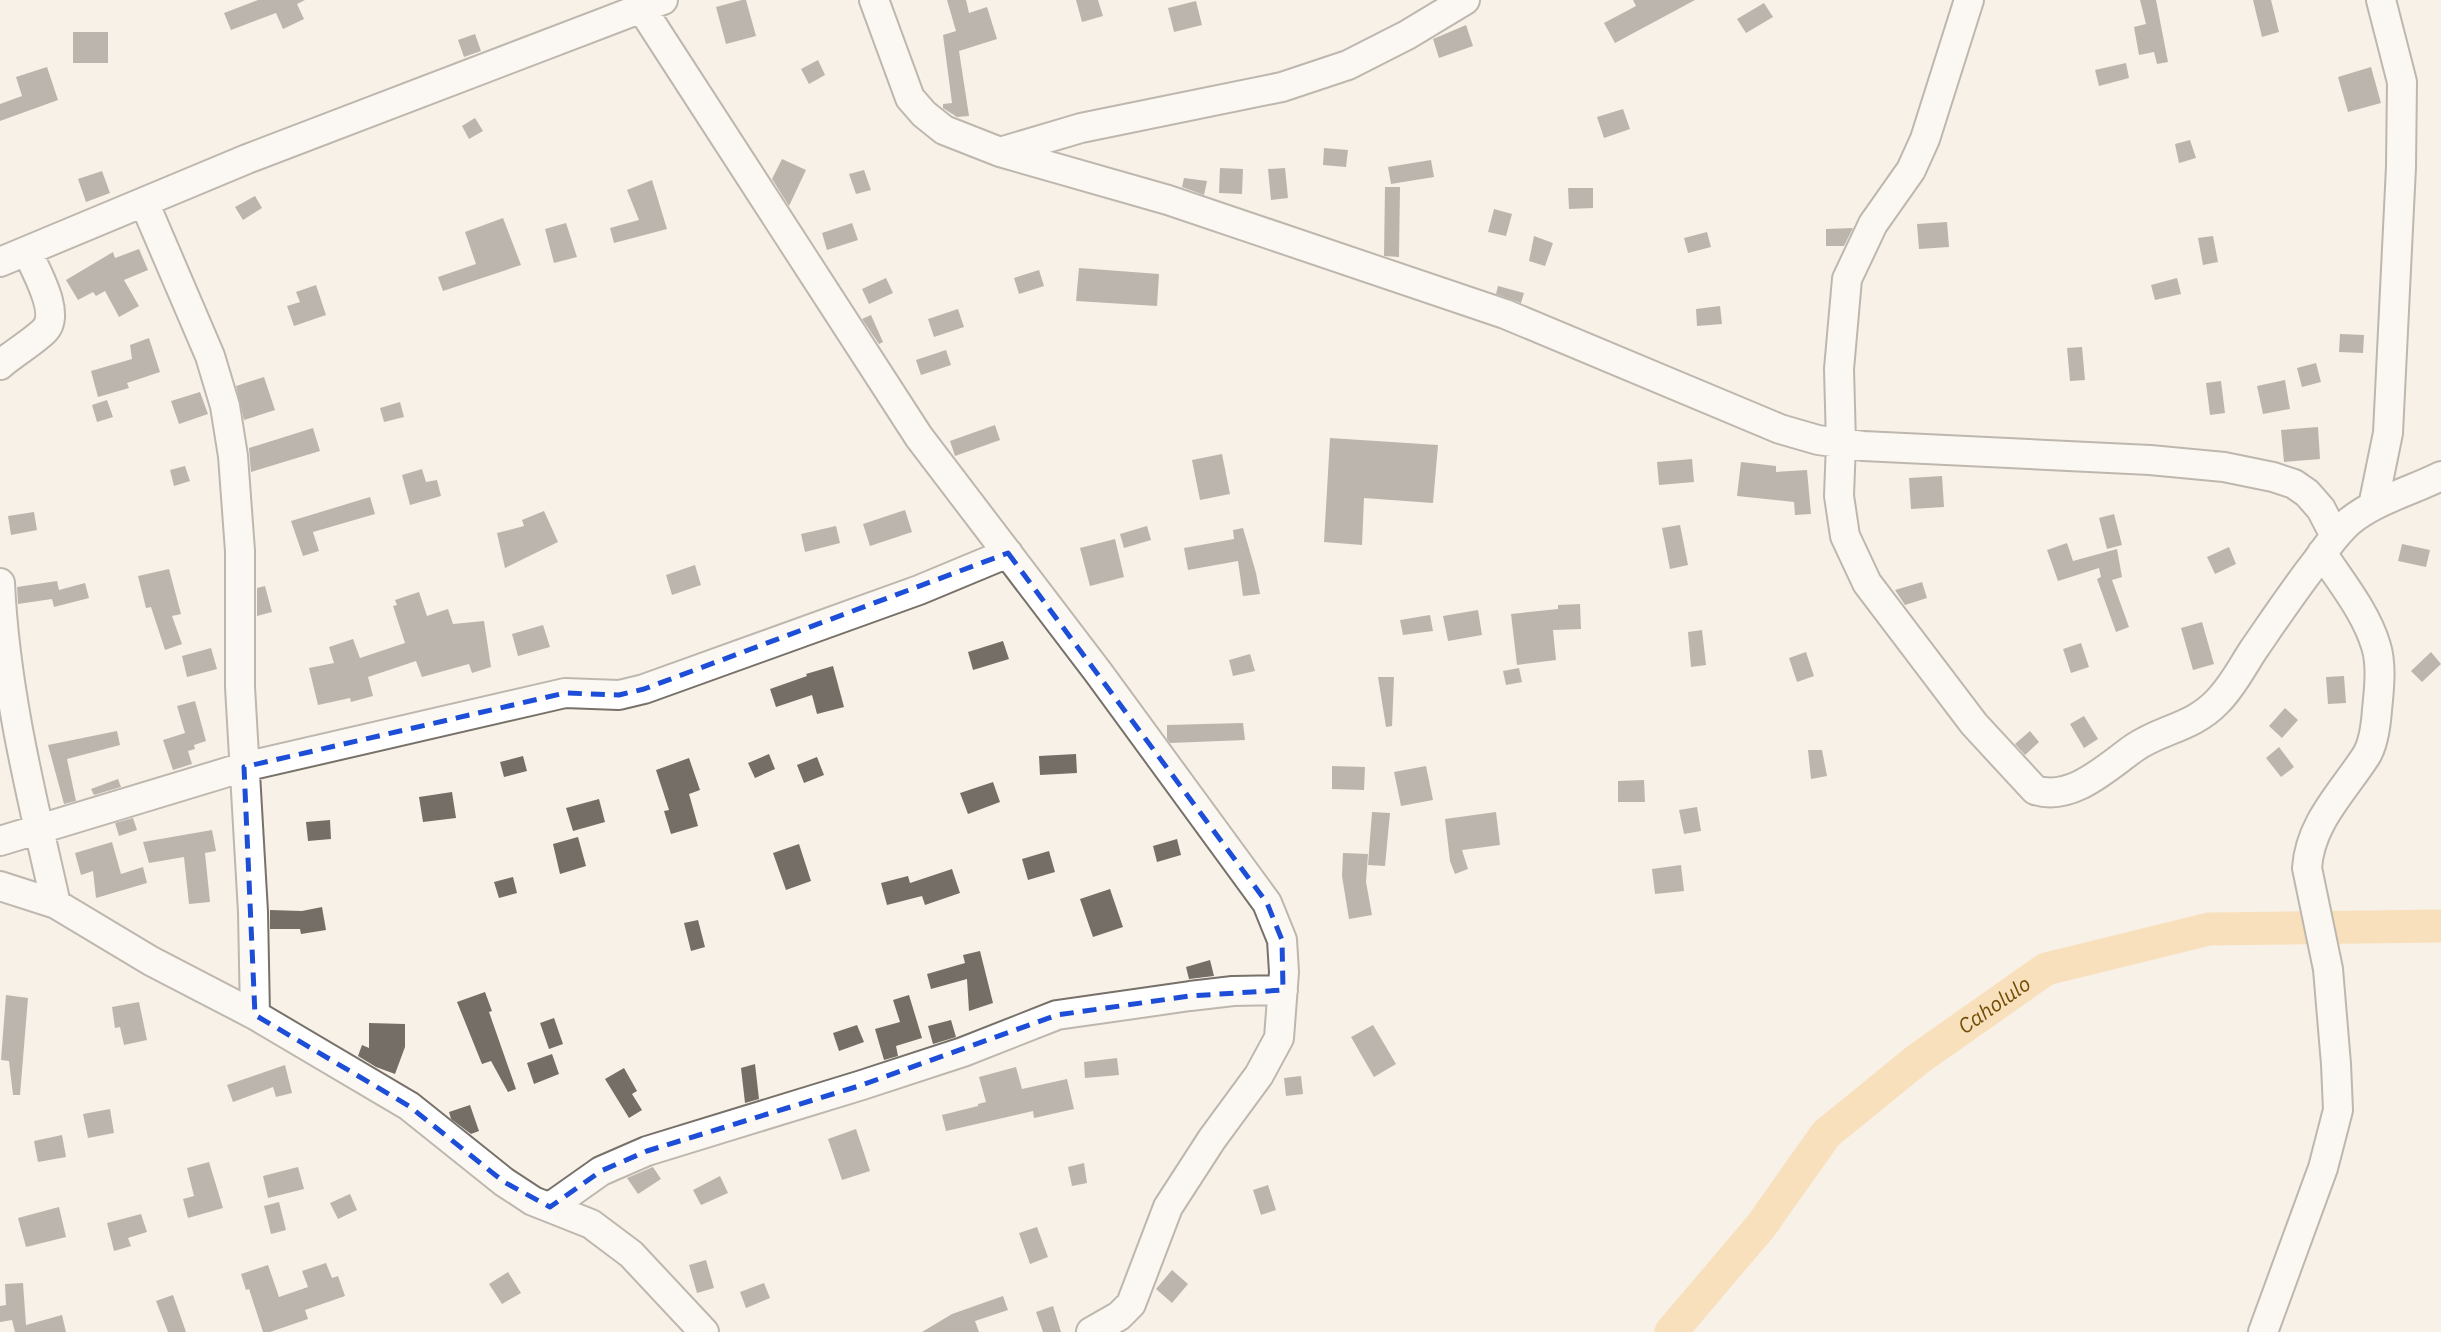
<svg xmlns="http://www.w3.org/2000/svg" width="2441" height="1332" viewBox="0 0 2441 1332" font-family="'IBM Plex Sans',sans-serif">
  <style>
    .lines { fill: none; stroke-linecap: round; stroke-linejoin: round }
    .river { stroke: #facd89; stroke-width: 33 }
    .building { fill: #746e66 }
    .minor-casing { stroke: #777169; stroke-width: 32 }
    .minor { stroke: #fff; stroke-width: 28 }
    .marked { fill: none; stroke: #1d4ed8; stroke-width: 5; stroke-dasharray: 14 9; stroke-linejoin: round }
    .labels { text-anchor: middle; stroke-width: 5; stroke-linejoin: round; paint-order: stroke }
    .water-label { font-size: 21px; font-style: italic; fill: #724e05; stroke: #f7f1e7 }
  </style>
  <rect width="100%" height="100%" fill="#f7f1e7"/>
  <g class="lines">
    <path class="river" id="s1" d="M 1671,1332 L 1761,1226 L 1826,1134 L 1918,1059 L 2046,969 L 2209,929 L 2441,926"/>
  </g>
  <path class="building" d="M 258,0 L 305,0 L 297,4 L 304,19 L 283,29 L 276,13 L 231,30 L 224,13 Z
    M 742,0 L 746,0 L 756,36 L 726,44 L 716,7 Z
    M 947,0 L 966,0 L 969,13 L 987,7 L 997,39 L 959,51 L 969,116 L 957,117 L 943,108 L 943,104 L 952,103 L 943,35 L 956,31 Z
    M 1076,0 L 1098,0 L 1103,16 L 1082,22 Z
    M 1633,0 L 1695,0 L 1615,43 L 1604,23 L 1636,6 Z
    M 2140,0 L 2156,0 L 2168,62 L 2157,64 L 2154,52 L 2139,55 L 2134,27 L 2146,24 Z
    M 2253,0 L 2271,0 L 2279,32 L 2262,37 Z
    M 1196,1 L 1202,25 L 1174,32 L 1168,8 Z
    M 1764,3 L 1773,17 L 1746,33 L 1737,19 Z
    M 1466,25 L 1473,46 L 1439,58 L 1433,39 Z
    M 73,32 L 108,32 L 108,63 L 73,63 Z
    M 475,34 L 481,51 L 464,57 L 458,40 Z
    M 818,60 L 825,75 L 809,84 L 801,69 Z
    M 2126,63 L 2129,78 L 2099,86 L 2095,70 Z
    M 47,67 L 58,100 L 0,121 L 0,104 L 22,96 L 16,77 Z
    M 2371,67 L 2381,103 L 2348,112 L 2338,77 Z
    M 1623,109 L 1630,129 L 1604,138 L 1597,117 Z
    M 475,118 L 483,131 L 469,139 L 462,126 Z
    M 2190,140 L 2196,158 L 2179,163 L 2175,144 Z
    M 1324,148 L 1348,150 L 1346,167 L 1323,165 Z
    M 782,159 L 806,170 L 789,206 L 772,179 Z
    M 1431,160 L 1434,177 L 1391,184 L 1388,167 Z
    M 1220,168 L 1243,169 L 1242,194 L 1219,193 Z
    M 1285,168 L 1288,198 L 1271,200 L 1268,169 Z
    M 864,170 L 871,190 L 856,194 L 849,174 Z
    M 102,171 L 110,193 L 86,202 L 78,179 Z
    M 1184,178 L 1207,181 L 1204,195 L 1182,187 Z
    M 652,180 L 667,229 L 614,243 L 610,228 L 639,220 L 627,190 Z
    M 1385,187 L 1400,187 L 1399,257 L 1384,256 Z
    M 1568,188 L 1593,188 L 1593,208 L 1569,209 Z
    M 255,196 L 262,208 L 243,220 L 235,207 Z
    M 1494,209 L 1512,214 L 1506,236 L 1488,232 Z
    M 503,218 L 521,265 L 443,291 L 438,277 L 476,264 L 465,232 Z
    M 1947,222 L 1949,247 L 1919,249 L 1917,224 Z
    M 566,223 L 577,257 L 554,263 L 545,229 Z
    M 852,223 L 858,240 L 827,250 L 822,233 Z
    M 1853,228 L 1844,246 L 1826,246 L 1826,229 Z
    M 1707,232 L 1711,247 L 1688,253 L 1684,238 Z
    M 1534,236 L 1553,243 L 1545,266 L 1529,261 Z
    M 2213,236 L 2218,262 L 2203,265 L 2198,238 Z
    M 139,249 L 148,270 L 124,280 L 139,306 L 119,317 L 105,291 L 96,296 L 93,292 L 78,300 L 66,280 L 113,252 L 115,258 Z
    M 1079,268 L 1159,274 L 1157,306 L 1076,301 Z
    M 1039,270 L 1044,286 L 1019,294 L 1014,278 Z
    M 886,278 L 893,293 L 869,304 L 862,289 Z
    M 2177,278 L 2181,294 L 2155,300 L 2151,285 Z
    M 316,285 L 326,315 L 294,326 L 287,306 L 300,302 L 296,292 Z
    M 1498,286 L 1524,293 L 1521,303 L 1496,294 Z
    M 1720,306 L 1722,324 L 1697,326 L 1696,309 Z
    M 958,309 L 964,327 L 934,337 L 928,319 Z
    M 871,315 L 883,342 L 879,344 L 862,319 Z
    M 2340,334 L 2364,335 L 2363,353 L 2339,352 Z
    M 149,338 L 160,372 L 127,383 L 129,388 L 98,397 L 91,371 L 132,359 L 130,345 Z
    M 2082,347 L 2085,380 L 2070,381 L 2067,348 Z
    M 946,350 L 951,365 L 921,375 L 916,360 Z
    M 2316,363 L 2321,382 L 2302,387 L 2297,368 Z
    M 264,377 L 275,410 L 244,420 L 236,386 Z
    M 2285,380 L 2290,409 L 2263,414 L 2257,386 Z
    M 2221,381 L 2225,413 L 2210,415 L 2206,383 Z
    M 200,392 L 208,414 L 179,424 L 171,401 Z
    M 107,400 L 113,417 L 97,422 L 92,405 Z
    M 400,402 L 404,417 L 384,422 L 380,408 Z
    M 995,425 L 1000,440 L 955,456 L 950,441 Z
    M 2318,427 L 2320,459 L 2284,462 L 2281,430 Z
    M 313,428 L 320,451 L 251,472 L 249,448 Z
    M 1330,438 L 1438,445 L 1433,503 L 1364,498 L 1362,545 L 1324,542 Z
    M 1222,454 L 1230,494 L 1200,500 L 1192,460 Z
    M 1692,459 L 1694,482 L 1659,485 L 1657,462 Z
    M 1741,462 L 1776,466 L 1776,472 L 1807,470 L 1811,514 L 1795,515 L 1794,502 L 1737,496 Z
    M 185,466 L 190,481 L 174,486 L 170,470 Z
    M 422,469 L 426,482 L 437,480 L 441,496 L 410,505 L 402,475 Z
    M 1942,476 L 1944,507 L 1911,509 L 1909,478 Z
    M 370,497 L 375,514 L 313,532 L 319,551 L 303,556 L 291,521 Z
    M 905,510 L 912,532 L 870,546 L 863,524 Z
    M 544,511 L 558,542 L 505,568 L 497,533 L 524,526 L 522,520 Z
    M 34,512 L 37,530 L 11,535 L 8,516 Z
    M 2114,514 L 2122,545 L 2107,549 L 2099,518 Z
    M 1680,525 L 1688,565 L 1670,569 L 1662,528 Z
    M 836,526 L 840,543 L 805,552 L 801,534 Z
    M 1147,526 L 1151,540 L 1124,548 L 1120,534 Z
    M 1243,528 L 1256,573 L 1260,594 L 1243,596 L 1238,561 L 1188,570 L 1184,548 L 1234,539 L 1233,530 Z
    M 1115,539 L 1124,577 L 1090,586 L 1080,548 Z
    M 2067,543 L 2073,561 L 2117,549 L 2122,577 L 2112,580 L 2129,627 L 2116,632 L 2097,579 L 2101,577 L 2099,568 L 2058,581 L 2047,550 Z
    M 2402,544 L 2430,550 L 2426,567 L 2398,561 Z
    M 2229,547 L 2236,564 L 2215,574 L 2207,557 Z
    M 695,565 L 701,585 L 672,595 L 666,575 Z
    M 169,569 L 181,614 L 172,616 L 182,644 L 165,650 L 151,607 L 146,608 L 138,576 Z
    M 57,581 L 59,590 L 85,583 L 89,598 L 54,607 L 52,599 L 18,604 L 17,587 Z
    M 1922,582 L 1927,598 L 1905,605 L 1895,590 Z
    M 265,586 L 272,612 L 257,616 L 257,588 Z
    M 419,592 L 427,616 L 448,609 L 453,624 L 484,621 L 491,667 L 472,673 L 469,664 L 422,677 L 416,661 L 368,677 L 373,696 L 351,702 L 350,698 L 318,705 L 309,668 L 334,663 L 329,647 L 353,639 L 360,658 L 405,643 L 393,606 L 397,605 L 395,600 Z
    M 1580,604 L 1581,629 L 1553,630 L 1556,660 L 1517,665 L 1511,614 L 1558,609 L 1558,605 Z
    M 1478,610 L 1482,635 L 1448,641 L 1443,616 Z
    M 1430,615 L 1433,631 L 1403,635 L 1400,620 Z
    M 2202,622 L 2214,664 L 2193,670 L 2181,628 Z
    M 543,625 L 550,647 L 518,656 L 512,634 Z
    M 1702,630 L 1706,665 L 1691,667 L 1688,632 Z
    M 1003,641 L 1009,659 L 973,670 L 968,652 Z
    M 2081,643 L 2089,667 L 2071,673 L 2063,649 Z
    M 211,648 L 217,669 L 187,677 L 182,656 Z
    M 1806,652 L 1814,676 L 1797,682 L 1789,658 Z
    M 2431,652 L 2441,664 L 2422,682 L 2411,671 Z
    M 1250,654 L 1255,671 L 1233,676 L 1229,660 Z
    M 833,666 L 844,707 L 817,714 L 812,695 L 776,707 L 770,689 L 807,676 L 806,674 Z
    M 1519,668 L 1522,682 L 1506,685 L 1503,671 Z
    M 2344,676 L 2346,703 L 2328,704 L 2326,677 Z
    M 1378,677 L 1394,677 L 1392,726 L 1386,727 Z
    M 195,701 L 206,741 L 194,745 L 195,749 L 188,751 L 192,764 L 173,770 L 163,740 L 185,733 L 177,706 Z
    M 2285,708 L 2298,720 L 2282,738 L 2269,726 Z
    M 2084,716 L 2098,739 L 2084,748 L 2070,724 Z
    M 1243,723 L 1245,740 L 1170,743 L 1167,739 L 1167,725 Z
    M 117,731 L 120,745 L 67,759 L 76,801 L 64,804 L 48,745 Z
    M 2030,731 L 2039,742 L 2025,755 L 2015,744 Z
    M 2279,747 L 2294,767 L 2281,777 L 2266,758 Z
    M 1808,750 L 1822,750 L 1827,776 L 1811,779 Z
    M 769,754 L 775,769 L 755,778 L 748,763 Z
    M 1076,754 L 1077,773 L 1040,775 L 1039,756 Z
    M 523,756 L 527,771 L 504,777 L 500,762 Z
    M 817,757 L 824,775 L 804,783 L 797,765 Z
    M 689,758 L 700,790 L 689,794 L 698,826 L 671,834 L 664,811 L 669,810 L 656,770 Z
    M 1332,766 L 1365,767 L 1364,790 L 1332,789 Z
    M 1426,766 L 1433,800 L 1401,806 L 1394,772 Z
    M 118,779 L 121,787 L 94,795 L 91,789 Z
    M 1644,780 L 1645,802 L 1618,802 L 1618,781 Z
    M 993,782 L 1000,802 L 968,814 L 960,793 Z
    M 452,792 L 456,818 L 423,822 L 419,797 Z
    M 599,799 L 605,822 L 573,831 L 566,808 Z
    M 1697,807 L 1701,831 L 1684,834 L 1679,810 Z
    M 1372,812 L 1390,813 L 1385,866 L 1368,865 Z
    M 1496,812 L 1500,845 L 1462,850 L 1468,869 L 1455,874 L 1450,861 L 1445,819 Z
    M 133,818 L 137,830 L 119,836 L 115,823 Z
    M 330,820 L 331,839 L 308,841 L 306,822 Z
    M 212,830 L 216,851 L 205,853 L 210,902 L 189,904 L 184,857 L 149,863 L 143,842 Z
    M 578,837 L 586,866 L 560,874 L 553,844 Z
    M 1177,839 L 1181,855 L 1157,862 L 1153,846 Z
    M 112,842 L 121,874 L 143,867 L 147,883 L 96,898 L 93,871 L 81,875 L 75,853 Z
    M 799,844 L 811,881 L 786,890 L 773,853 Z
    M 1049,851 L 1055,872 L 1028,880 L 1022,859 Z
    M 1343,853 L 1368,854 L 1366,882 L 1372,915 L 1349,919 L 1342,876 Z
    M 1681,865 L 1684,891 L 1655,894 L 1652,869 Z
    M 952,869 L 960,893 L 925,905 L 922,896 L 887,905 L 881,883 L 908,876 L 910,883 Z
    M 513,877 L 517,893 L 499,898 L 494,882 Z
    M 1110,889 L 1123,927 L 1093,937 L 1080,899 Z
    M 322,907 L 326,930 L 301,934 L 300,929 L 270,929 L 270,910 L 302,911 Z
    M 698,920 L 705,947 L 691,951 L 684,923 Z
    M 980,951 L 993,1003 L 969,1011 L 967,979 L 931,989 L 927,974 L 965,963 L 963,955 Z
    M 1210,960 L 1214,976 L 1189,979 L 1186,967 Z
    M 485,992 L 492,1011 L 489,1012 L 516,1089 L 508,1092 L 491,1061 L 482,1064 L 457,1002 Z
    M 6,995 L 28,998 L 20,1095 L 13,1095 L 9,1061 L 1,1060 Z
    M 909,995 L 922,1038 L 896,1046 L 898,1056 L 884,1060 L 875,1029 L 900,1022 L 893,1000 Z
    M 139,1002 L 147,1040 L 124,1045 L 120,1027 L 115,1028 L 112,1007 Z
    M 554,1018 L 563,1044 L 549,1049 L 540,1023 Z
    M 951,1020 L 956,1037 L 933,1044 L 928,1026 Z
    M 369,1023 L 405,1024 L 405,1047 L 395,1074 L 376,1067 L 358,1056 L 362,1045 L 369,1048 Z
    M 857,1025 L 864,1042 L 839,1051 L 833,1033 Z
    M 1373,1025 L 1396,1064 L 1374,1077 L 1351,1037 Z
    M 552,1054 L 559,1074 L 534,1084 L 527,1063 Z
    M 1117,1058 L 1119,1075 L 1085,1078 L 1084,1062 Z
    M 755,1064 L 759,1099 L 745,1103 L 741,1068 Z
    M 285,1065 L 292,1093 L 276,1097 L 273,1087 L 233,1102 L 227,1085 Z
    M 1016,1067 L 1022,1089 L 1067,1079 L 1074,1109 L 1034,1118 L 1033,1111 L 946,1131 L 942,1115 L 978,1106 L 978,1104 L 986,1102 L 979,1077 Z
    M 624,1068 L 637,1091 L 632,1094 L 642,1110 L 629,1118 L 605,1079 Z
    M 1301,1076 L 1303,1094 L 1286,1096 L 1284,1078 Z
    M 470,1105 L 479,1131 L 471,1134 L 451,1119 L 449,1112 Z
    M 110,1109 L 114,1133 L 88,1138 L 83,1114 Z
    M 856,1129 L 870,1171 L 842,1180 L 828,1139 Z
    M 62,1135 L 66,1157 L 38,1162 L 34,1141 Z
    M 209,1162 L 223,1208 L 188,1218 L 183,1199 L 194,1196 L 187,1168 Z
    M 1084,1163 L 1087,1183 L 1072,1186 L 1068,1167 Z
    M 298,1167 L 304,1189 L 268,1198 L 263,1176 Z
    M 653,1167 L 661,1179 L 638,1194 L 627,1178 Z
    M 720,1176 L 728,1193 L 701,1205 L 693,1190 Z
    M 1268,1185 L 1276,1210 L 1261,1215 L 1253,1190 Z
    M 350,1194 L 357,1210 L 338,1219 L 330,1203 Z
    M 279,1202 L 286,1230 L 271,1234 L 264,1206 Z
    M 59,1207 L 66,1237 L 26,1247 L 18,1218 Z
    M 141,1214 L 147,1232 L 128,1238 L 131,1246 L 114,1251 L 107,1223 Z
    M 1037,1227 L 1048,1257 L 1030,1264 L 1019,1233 Z
    M 706,1260 L 714,1288 L 697,1293 L 689,1265 Z
    M 326,1263 L 332,1278 L 338,1276 L 345,1296 L 305,1310 L 308,1319 L 270,1332 L 263,1332 L 249,1289 L 246,1290 L 241,1274 L 268,1265 L 279,1297 L 308,1287 L 302,1271 Z
    M 1172,1270 L 1188,1284 L 1172,1303 L 1156,1289 Z
    M 508,1272 L 521,1293 L 502,1304 L 489,1284 Z
    M 23,1283 L 26,1325 L 62,1315 L 66,1332 L 15,1332 L 12,1320 L 0,1322 L 0,1306 L 6,1305 L 5,1284 Z
    M 764,1283 L 770,1298 L 746,1308 L 740,1292 Z
    M 173,1295 L 186,1332 L 168,1332 L 156,1301 Z
    M 1003,1296 L 1008,1310 L 975,1321 L 979,1332 L 922,1332 L 952,1314 Z
    M 1053,1306 L 1061,1332 L 1043,1332 L 1036,1312 Z"/>
  <g class="lines">
    <defs>
      <path id="minor" d="M 874,0 L 910,98 L 924,114 L 944,130 L 1000,152 L 1168,200 L 1505,314 L 1780,429 L 1818,440 L 1863,446 L 2150,460 L 2224,467 L 2273,477 L 2294,484 L 2307,493 L 2321,509 L 2335,536
        M 1969,0 L 1925,139 L 1911,170 L 1873,224 L 1847,279 L 1839,369 L 1841,443 L 1839,496 L 1845,536 L 1867,583 L 1974,724 L 2035,790 C 2071,802 2106,768 2134,748 C 2161,729 2192,728 2217,702 C 2233,686 2242,667 2254,649 C 2274,620 2294,590 2316,562 C 2326,548 2336,533 2350,521 C 2376,500 2411,491 2441,476
        M 642,9 L 919,437 L 1098,672 L 1267,903 L 1282,940 L 1284,972 L 1279,1038 L 1259,1075 L 1212,1139 L 1168,1207 L 1131,1304 L 1119,1316 L 1091,1332
        M 1000,152 L 1081,128 L 1282,87 L 1348,65 L 1407,35 L 1465,0
        M 144,202 L 210,356 L 225,406 L 233,456 L 240,551 L 240,687 L 253,912 L 255,1015
        M 0,262 L 247,159 L 663,0
        M 0,365 C 14,353 30,344 43,332 C 63,315 35,270 27,251
        M 2373,506 L 2388,433 L 2401,167 L 2402,82 L 2381,0
        M 0,583 C 5,692 32,798 56,904
        M 0,841 L 244,767 L 565,693 L 619,695 L 644,689 L 919,590 L 1008,553
        M 0,886 L 56,904 L 151,961 L 255,1015 L 409,1106 L 504,1182 L 533,1201 L 591,1224 L 631,1254 L 704,1332
        M 550,1207 L 601,1171 L 647,1151 L 862,1085 L 963,1052 L 1057,1015 L 1190,996 L 1233,991 L 1283,990
        M 2263,1332 L 2323,1168 L 2338,1110 L 2336,1064 L 2328,969 L 2307,868 C 2310,823 2342,793 2366,756 C 2373,745 2376,724 2377,710 C 2379,690 2382,665 2376,646 C 2366,612 2341,582 2322,553"/>
    </defs>
    <use href="#minor" class="minor-casing"/>
    <use href="#minor" class="minor"/>
  </g>
  <path d="M0 0H2441V1332H0ZM 1008,553 L 1267,903 L 1282,940 L 1283,990 L 1190,996 L 1057,1015 L 862,1085 L 647,1151 L 601,1171 L 550,1207 L 504,1182 L 409,1106 L 255,1015 L 244,767 L 565,693 L 619,695 L 644,689 Z" fill="#f7f1e7" fill-opacity=".55" fill-rule="evenodd"/>
  <path class="marked" d="M 1008,553 L 1267,903 L 1282,940 L 1283,990 L 1190,996 L 1057,1015 L 862,1085 L 647,1151 L 601,1171 L 550,1207 L 504,1182 L 409,1106 L 255,1015 L 244,767 L 565,693 L 619,695 L 644,689 Z"/>
  <g class="labels">
    <g class="water-label">
      <text dy="7" stroke="none"><textPath href="#s1" startOffset="464">Caholulo</textPath></text>
    </g>
  </g>
</svg>
